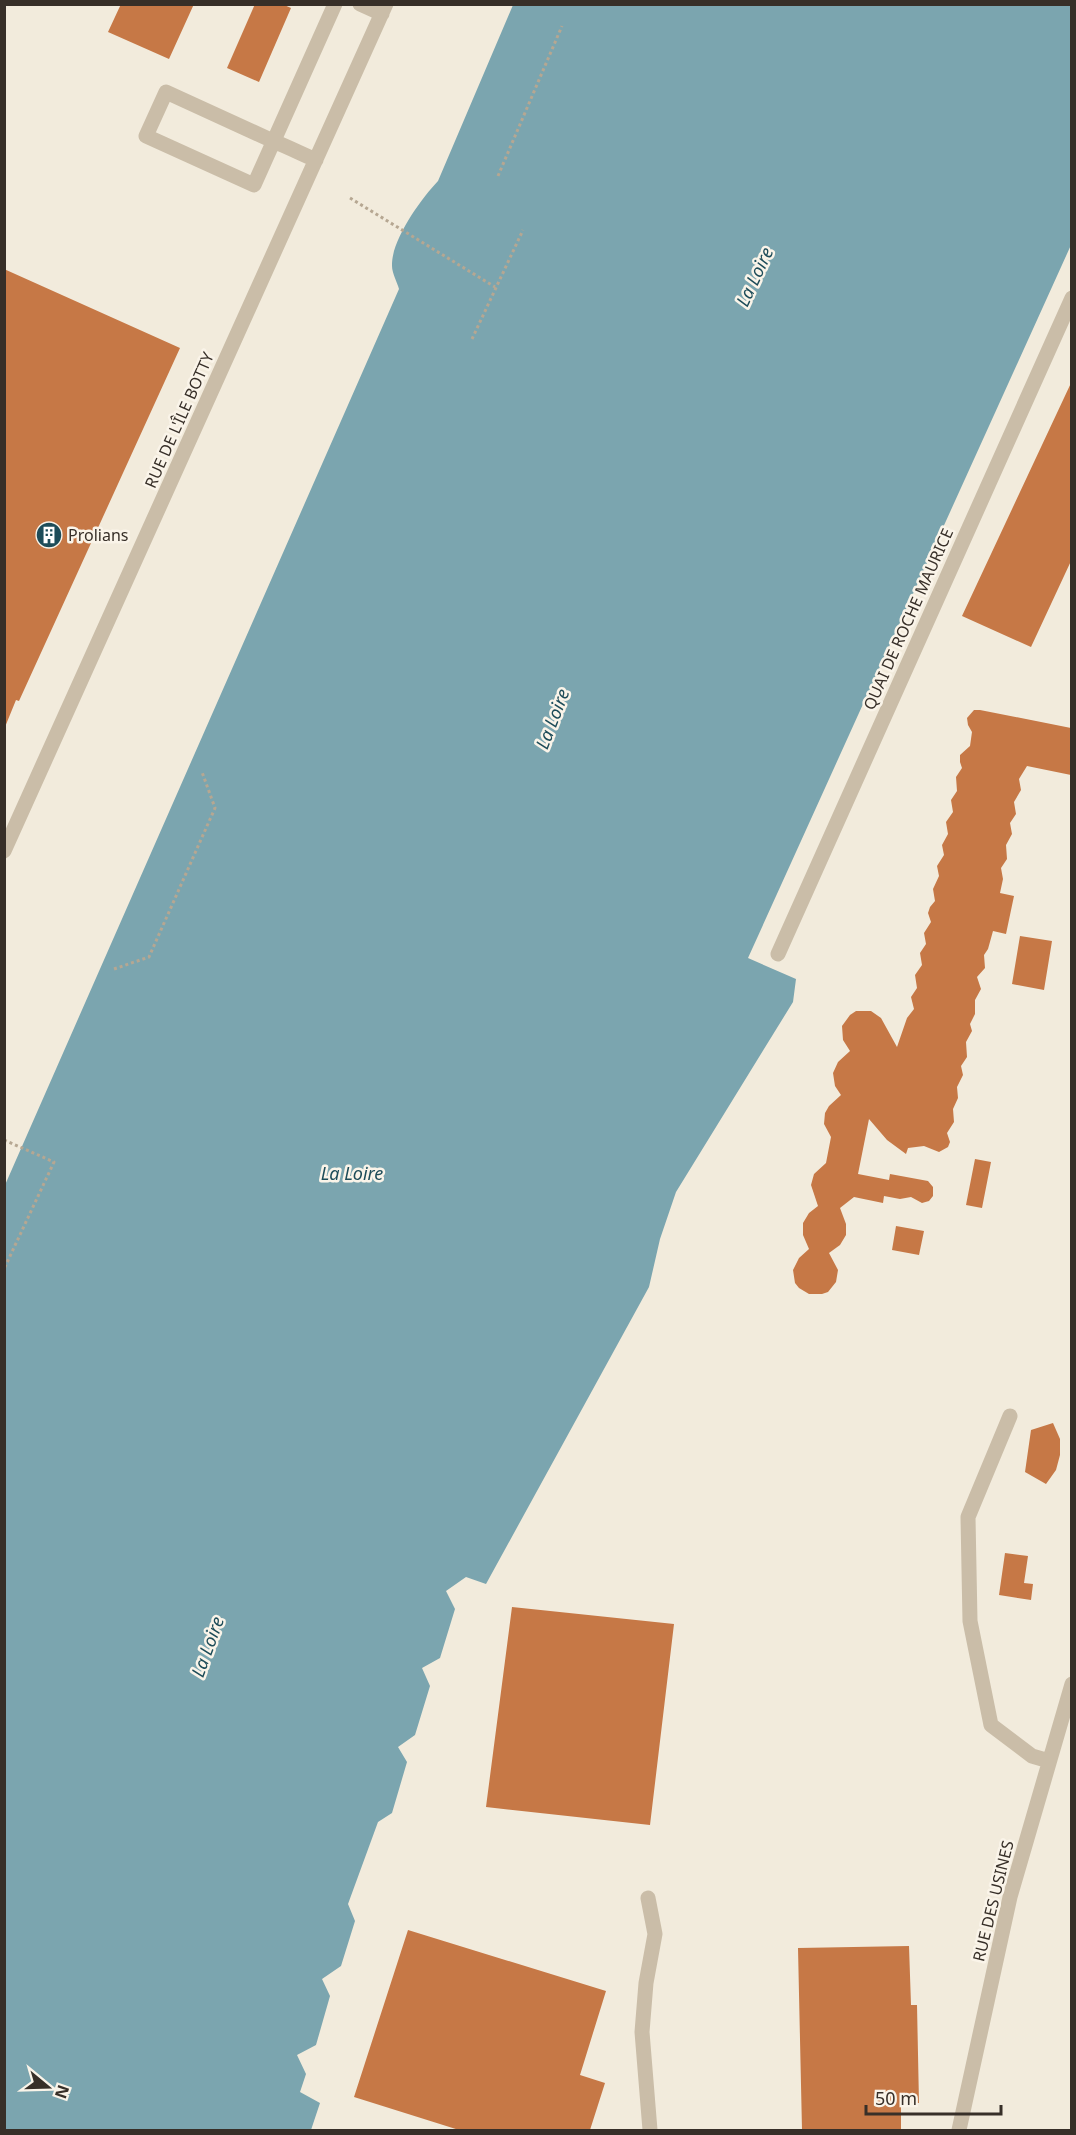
<svg xmlns="http://www.w3.org/2000/svg" width="1076" height="2135" viewBox="0 0 1076 2135" font-family="'Noto Sans',sans-serif">
  <style>
    .water { fill: #7ba5af }
    .building { fill: #c67846 }
    .lines { fill: none; stroke-linecap: round; stroke-linejoin: round }
    .path { stroke: #b6a792; stroke-width: 3; stroke-dasharray: 3 3; stroke-linecap: butt }
    .minor { stroke: #cabda8; stroke-width: 15 }
    .labels { text-anchor: middle; stroke-width: 5; stroke-linejoin: round; paint-order: stroke }
    .street-label { font-size: 16px; fill: #372f28; stroke: #faf4e9 }
    .poi-label { font-size: 16px; fill: #372f28; stroke: #faf4e9; text-anchor: start }
    .water-label { font-size: 18px; font-style: italic; fill: #1d4c59; stroke: #faf4e9 }
  </style>
  <rect width="100%" height="100%" fill="#f2ebdc"/>
  <path class="water" d="M 513,5 L 1071,5 L 1071,245 L 748,958 L 796,979 L 793,1002 L 676,1192 L 660,1239 L 649,1287 L 486,1584 L 466,1577 L 446,1591 L 455,1609 L 440,1658 L 422,1668 L 430,1686 L 415,1735 L 398,1747 L 407,1762 L 392,1813 L 378,1822 L 348,1904 L 355,1921 L 341,1966 L 322,1979 L 330,1996 L 316,2045 L 297,2055 L 306,2074 L 300,2092 L 320,2103 L 311,2130 L 5,2130 L 5,1185 L 399,289 C 397,282 392,273 392,266 C 391,240 421,199 438,181 Z"/>
  <path class="building" d="M 121,4 L 194,4 L 169,59 L 108,32 Z
    M 255,4 L 282,4 L 291,8 L 259,82 L 227,68 Z
    M 4,269 L 180,348 L 19,701 L 16,700 L 5,727 Z
    M 1071,383 L 1071,561 L 1031,647 L 962,616 Z
    M 974,710 L 980,710 L 1071,728 L 1071,775 L 1027,766 L 1019,779 L 1021,790 L 1014,802 L 1016,814 L 1010,823 L 1012,834 L 1006,845 L 1007,859 L 1001,868 L 1003,879 L 1000,893 L 1014,896 L 1006,934 L 993,931 L 988,949 L 984,955 L 985,968 L 977,977 L 981,989 L 975,1000 L 975,1014 L 970,1024 L 972,1031 L 966,1042 L 967,1057 L 961,1066 L 963,1075 L 957,1087 L 958,1098 L 953,1109 L 954,1122 L 947,1133 L 950,1142 L 948,1147 L 939,1152 L 924,1146 L 908,1148 L 906,1154 L 887,1140 L 869,1119 L 858,1174 L 889,1180 L 890,1174 L 928,1181 L 933,1187 L 933,1196 L 929,1201 L 922,1203 L 911,1197 L 900,1199 L 884,1196 L 883,1203 L 854,1197 L 840,1208 L 846,1224 L 846,1235 L 840,1245 L 829,1253 L 838,1270 L 836,1282 L 828,1292 L 822,1294 L 809,1294 L 799,1288 L 795,1283 L 793,1270 L 799,1258 L 809,1249 L 803,1235 L 803,1223 L 809,1213 L 818,1206 L 811,1185 L 814,1174 L 826,1163 L 831,1137 L 824,1124 L 825,1113 L 829,1106 L 841,1095 L 835,1086 L 833,1073 L 838,1062 L 850,1051 L 843,1040 L 842,1026 L 850,1015 L 856,1011 L 871,1011 L 881,1018 L 897,1047 L 907,1018 L 914,1009 L 911,997 L 917,988 L 915,975 L 922,965 L 920,953 L 926,944 L 924,933 L 931,922 L 928,913 L 930,907 L 935,901 L 933,889 L 939,876 L 937,866 L 944,855 L 942,845 L 948,834 L 946,822 L 953,812 L 951,800 L 957,791 L 956,777 L 962,768 L 960,762 L 960,755 L 970,746 L 972,732 L 968,725 L 967,718 Z
    M 1020,936 L 1052,941 L 1044,990 L 1012,984 Z
    M 975,1159 L 991,1162 L 982,1208 L 966,1205 Z
    M 896,1226 L 924,1231 L 919,1255 L 892,1250 Z
    M 1053,1423 L 1060,1439 L 1060,1455 L 1056,1470 L 1046,1484 L 1025,1472 L 1031,1430 Z
    M 1005,1553 L 1028,1556 L 1024,1583 L 1033,1584 L 1031,1600 L 999,1595 Z
    M 512,1607 L 674,1624 L 650,1825 L 486,1807 Z
    M 408,1930 L 606,1991 L 580,2075 L 605,2083 L 590,2130 L 459,2130 L 354,2097 Z
    M 909,1946 L 911,2005 L 917,2005 L 919,2103 L 901,2103 L 901,2130 L 802,2130 L 798,1948 Z"/>
  <g class="lines">
    <path class="path" d="M 498,176 L 562,26
      M 350,198 L 495,287
      M 472,339 L 523,230
      M 114,969 L 149,957 L 215,808 L 202,772
      M 4,1140 L 54,1162 L 4,1269"/>
    <path class="minor" d="M 360,4 L 382,14
      M 316,160 C 302,154 288,147 273,141 L 166,92 L 146,136 L 254,185 L 335,4
      M 4,851 L 386,4
      M 778,954 L 1072,298
      M 1010,1416 L 968,1517 L 970,1621 L 991,1725 L 1032,1756 L 1049,1761
      M 648,1898 L 655,1934 L 646,1983 L 642,2032 L 650,2130
      M 959,2130 L 1010,1897 L 1072,1684"/>
  </g>
  <defs>
    <symbol id="building-disc" viewBox="-11 -11 22 22"><circle r="9.5" fill="#1d4c59" stroke="#faf4e9"/><path d="M-4-6H4V6H1V3H-1V6H-4ZM-2.5-4.3h1.7v1.8h-1.7ZM.8-4.3h1.7v1.8H.8ZM-2.5-1h1.7V.8h-1.7ZM.8-1h1.7V.8H.8Z" fill="#fff"/></symbol>
  </defs>
  <g fill-rule="evenodd">
    <use href="#building-disc" x="34" y="520" width="30" height="30"/>
  </g>
  <g class="labels">
    <g class="street-label">
      <text transform="translate(179 420) rotate(-66)" y="6">RUE DE L'ÎLE BOTTY</text>
      <text transform="translate(908 619) rotate(-66)" y="6">QUAI DE ROCHE MAURICE</text>
      <text transform="translate(993 1901) rotate(-76)" y="6">RUE DES USINES</text>
    </g>
    <g class="poi-label">
      <text x="68" y="541">Prolians</text>
    </g>
    <g class="water-label">
      <text transform="translate(755 277) rotate(-65)" y="6">La Loire</text>
      <text transform="translate(553 719) rotate(-69)" y="6">La Loire</text>
      <text x="352" y="1180">La Loire</text>
      <text transform="translate(208 1647) rotate(-70)" y="6">La Loire</text>
    </g>
  </g>
  <rect width="1076" height="2135" fill="none" stroke="#372f28" stroke-width="12"/>
  <g transform="translate(48 2087) rotate(109)" stroke="#faf4e9" stroke-width="4.5" paint-order="stroke">
  <path d="M0-4.5L10 22L0 15L-10 22Z" fill="#372f28"/>
  <text y="-9" font-size="16" font-weight="bold" text-anchor="middle" fill="#372f28">N</text>
  </g>
  <path d="M866 2105v9h135v-9" fill="none" stroke="#372f28" stroke-width="3"/>
  <text x="875" y="2105" font-size="18" fill="#372f28" stroke="#faf4e9" stroke-width="4.5" paint-order="stroke">50 m</text>
</svg>
